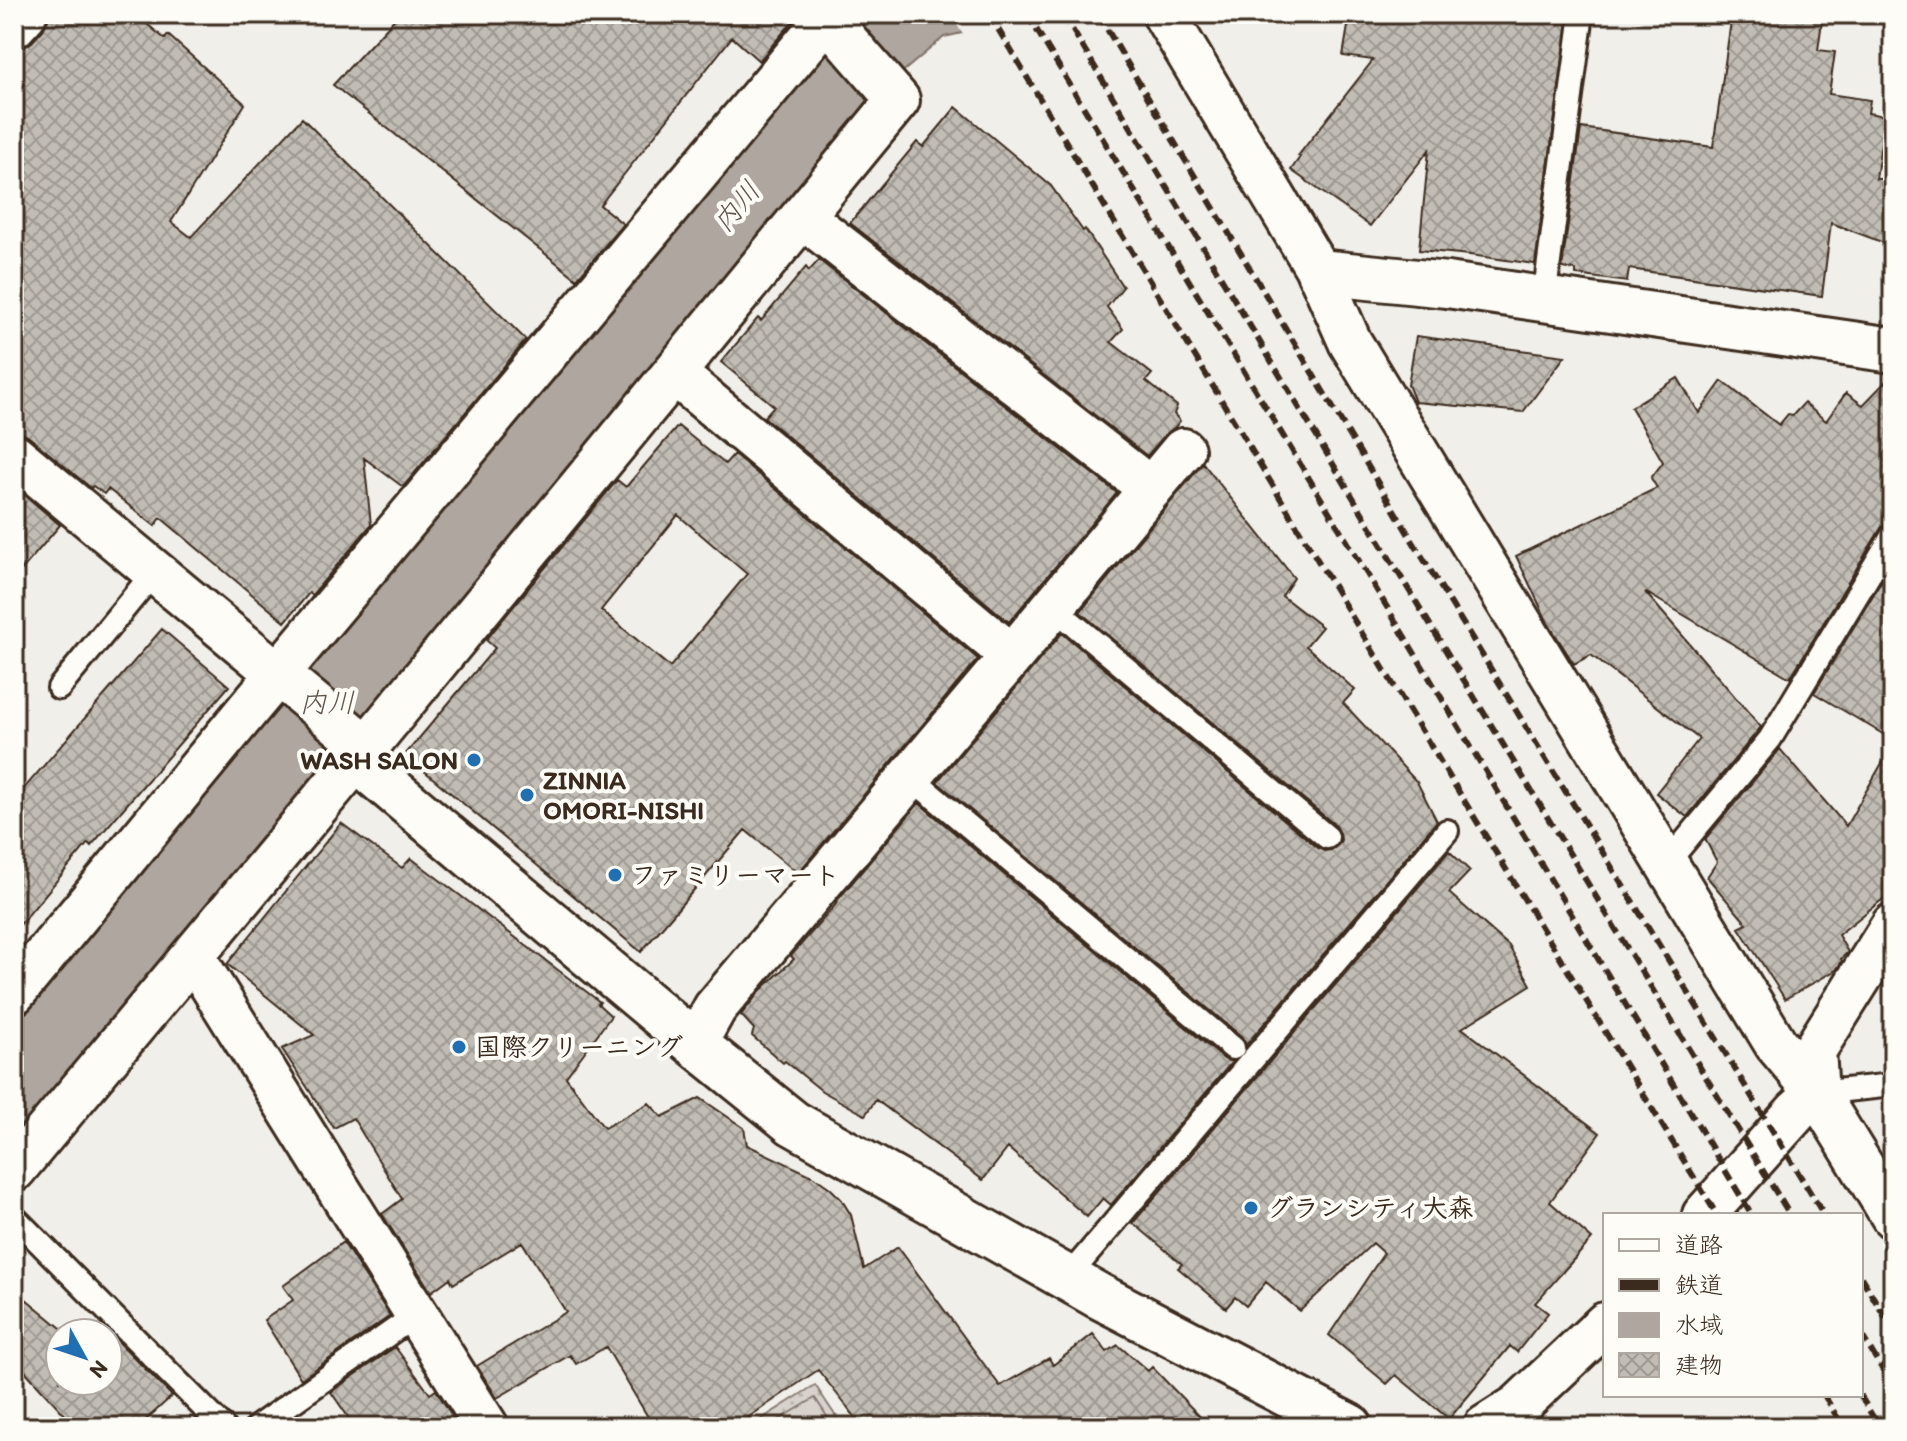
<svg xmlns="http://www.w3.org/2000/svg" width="1907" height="1441" viewBox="0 0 1907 1441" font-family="Itim,'Klee One',sans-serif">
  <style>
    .park { fill: url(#park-dots); stroke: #897e75; stroke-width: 2 }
    .pitch { fill: #d7d2cc; stroke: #897e75; stroke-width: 2 }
    .water { fill: #aea69f; stroke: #80746b; stroke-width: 2 }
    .pier { fill: #f1efea }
    .building { fill: url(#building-cross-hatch); stroke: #3b2a1e; stroke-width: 2; fill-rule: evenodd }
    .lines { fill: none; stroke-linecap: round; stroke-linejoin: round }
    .service-casing { stroke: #3b2a1e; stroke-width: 28 }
    .minor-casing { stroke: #3b2a1e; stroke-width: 48 }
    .tertiary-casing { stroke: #3b2a1e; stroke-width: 50 }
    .service { stroke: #fdfcf7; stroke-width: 22 }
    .minor { stroke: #fdfcf7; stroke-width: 42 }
    .tertiary { stroke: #fdfcf7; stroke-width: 44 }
    .rail { stroke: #3b2a1e; stroke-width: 6; stroke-dasharray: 12 6; stroke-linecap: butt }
    .poi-dot { fill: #1f6fb2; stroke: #fdfcf7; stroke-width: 3 }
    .labels { text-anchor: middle; stroke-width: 8; stroke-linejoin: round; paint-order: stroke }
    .poi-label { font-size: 26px; font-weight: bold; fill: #3b2a1e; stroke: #fdfcf7; text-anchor: start }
    .water-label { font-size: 28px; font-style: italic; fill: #63554b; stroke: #fdfcf7 }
  </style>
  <defs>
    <pattern id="park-dots" width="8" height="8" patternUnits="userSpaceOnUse" patternTransform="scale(2)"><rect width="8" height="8" fill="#d7d2cc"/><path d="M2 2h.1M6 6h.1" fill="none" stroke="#b9b4af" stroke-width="1.8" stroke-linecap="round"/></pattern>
    <pattern id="building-cross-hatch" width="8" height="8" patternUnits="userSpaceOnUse" patternTransform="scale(2)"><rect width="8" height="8" fill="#c1bcb4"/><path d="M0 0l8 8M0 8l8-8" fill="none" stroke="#9e9992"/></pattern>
  </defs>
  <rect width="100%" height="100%" fill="#f1efea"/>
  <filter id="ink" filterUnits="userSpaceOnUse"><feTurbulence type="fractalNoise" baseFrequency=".0125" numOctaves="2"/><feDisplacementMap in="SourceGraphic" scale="16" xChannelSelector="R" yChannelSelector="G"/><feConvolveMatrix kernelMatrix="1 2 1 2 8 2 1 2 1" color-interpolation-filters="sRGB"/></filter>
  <g filter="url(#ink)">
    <path class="park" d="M 815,1385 L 843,1427 L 749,1427 Z"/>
    <path class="pitch" d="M 815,1398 L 834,1427 L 767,1427 Z"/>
    <path class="water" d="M 869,14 L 994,14 L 962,33 L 944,37 L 873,97 L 833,155 L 14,1141 L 14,1014 L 773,101 L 853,25 Z"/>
    <path class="pier" d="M 950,14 L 998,14 L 996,17 L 964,36 Z"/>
    <path class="building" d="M 48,14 L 135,14 L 165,39 L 168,35 L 245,104 L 171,222 L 191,237 L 302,118 L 526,340 L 403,487 L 364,458 L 371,525 L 312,595 L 309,593 L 285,622 L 161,518 L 155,526 L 108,489 L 104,494 L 93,486 L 91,488 L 29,437 L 19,432 L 14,432 L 14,49 L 22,49 L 32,42 L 43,30 L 48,20 Z
      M 399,14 L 799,14 L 759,61 L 732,37 L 600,205 L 623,224 L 577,279 L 333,85 Z
      M 1350,14 L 1569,14 L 1535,264 L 1470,255 L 1419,250 L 1429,150 L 1370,226 L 1291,170 L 1300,157 L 1298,156 L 1373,60 L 1343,56 Z
      M 1732,14 L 1823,14 L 1818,50 L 1835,52 L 1829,94 L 1870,100 L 1868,113 L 1885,116 L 1876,179 L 1893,179 L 1893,192 L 1884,243 L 1831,223 L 1822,296 L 1629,269 L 1627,282 L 1576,275 L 1576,270 L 1562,268 L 1581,128 L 1713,147 Z
      M 956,107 L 1051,186 L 1083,231 L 1085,229 L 1123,287 L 1107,307 L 1123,329 L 1111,342 L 1152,374 L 1146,381 L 1177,406 L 1174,414 L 1180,421 L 1175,427 L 1165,435 L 1147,456 L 850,223 L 917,142 L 923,147 Z
      M 819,260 L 1117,493 L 1009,622 L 764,417 L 774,406 L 721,362 L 758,318 L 761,321 L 806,267 L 809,271 Z
      M 1416,336 L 1565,356 L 1523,412 L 1415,402 L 1408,385 Z
      M 1893,374 L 1893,521 L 1886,523 L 1881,528 L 1790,678 L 1645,592 L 1761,727 L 1687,817 L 1656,793 L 1699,739 L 1591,655 L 1574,664 L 1548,623 L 1516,556 L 1657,488 L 1651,478 L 1663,462 L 1631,407 L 1678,378 L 1699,413 L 1722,381 L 1779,425 L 1788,414 L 1793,415 L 1804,403 L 1826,421 L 1846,393 L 1863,405 Z
      M 678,426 L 725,464 L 734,454 L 978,659 L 798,873 L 745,830 L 641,952 L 405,755 L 495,648 L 486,640 L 617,480 L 626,487 ZM 678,515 L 747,574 L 670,667 L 601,610 Z
      M 1203,463 L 1294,578 L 1282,596 L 1322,627 L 1306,646 L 1355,690 L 1343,703 L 1417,782 L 1437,821 L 1246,1045 L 1242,1037 L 937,782 L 1062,633 L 1318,848 L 1324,851 L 1331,850 L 1338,845 L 1341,840 L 1340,833 L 1336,826 L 1080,612 Z
      M 14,486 L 60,525 L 14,579 Z
      M 1893,562 L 1893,740 L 1814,693 Z
      M 162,629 L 229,686 L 91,846 L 88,843 L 14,932 L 14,800 Z
      M 1893,744 L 1893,891 L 1838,935 L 1848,952 L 1841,959 L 1842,961 L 1836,970 L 1785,999 L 1739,928 L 1747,924 L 1707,877 L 1717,862 L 1705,839 L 1780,749 L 1846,826 Z
      M 919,803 L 1224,1059 L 1232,1062 L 1111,1205 L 1103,1198 L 1087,1217 L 1008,1148 L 983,1180 L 876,1100 L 865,1115 L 822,1091 L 785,1061 L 783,1063 L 752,1036 L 754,1029 L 741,1015 L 761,990 L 794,959 L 791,956 L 836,904 L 835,903 Z
      M 341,823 L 402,868 L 411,858 L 600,1002 L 598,1004 L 611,1016 L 566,1077 L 604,1128 L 649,1103 L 662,1117 L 700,1098 L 744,1128 L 747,1145 L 813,1176 L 830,1188 L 841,1199 L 851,1215 L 864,1269 L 898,1247 L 1000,1386 L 1049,1358 L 1053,1365 L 1093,1334 L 1107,1352 L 1118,1345 L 1148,1371 L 1152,1367 L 1210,1427 L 863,1427 L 818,1370 L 734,1427 L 654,1427 L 606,1347 L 576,1364 L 570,1355 L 497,1398 L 477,1366 L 566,1312 L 522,1242 L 453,1284 L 450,1278 L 431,1292 L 382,1214 L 402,1199 L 353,1118 L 334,1128 L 282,1049 L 314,1035 L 227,964 Z
      M 1449,851 L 1470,871 L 1449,893 L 1509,946 L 1531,985 L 1462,1028 L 1600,1133 L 1550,1202 L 1592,1239 L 1535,1303 L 1548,1313 L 1517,1352 L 1510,1346 L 1449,1419 L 1396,1375 L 1387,1384 L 1329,1335 L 1384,1253 L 1373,1243 L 1300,1311 L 1266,1282 L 1246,1306 L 1235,1297 L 1226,1308 L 1178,1268 L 1182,1264 L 1133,1223 Z
      M 343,1242 L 390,1316 L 301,1379 L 264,1320 L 293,1300 L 283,1286 Z
      M 14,1289 L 67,1333 L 60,1333 L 60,1381 L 108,1381 L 108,1333 L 92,1333 L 101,1324 L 172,1396 L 138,1427 L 76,1427 L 14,1359 Z
      M 395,1347 L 430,1394 L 436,1390 L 456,1422 L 452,1424 L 454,1427 L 355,1427 L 331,1392 Z"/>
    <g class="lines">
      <defs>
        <path id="service" d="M 1544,299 L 1581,21
          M 1053,607 L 1327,837
          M 59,688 L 155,571
          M 910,777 L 1233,1048
          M 1667,863 L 1770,739 L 1893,535
          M 1817,1093 L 1893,1085
          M 14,1217 L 223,1427
          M 1067,1278 L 1447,831
          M 257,1427 L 417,1314"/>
        <path id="minor" d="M 1164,14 L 1319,272 L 1350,342 L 1776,1044 L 1817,1093 L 1893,1217
          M 14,26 L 25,14
          M 803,217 L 1151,489
          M 674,373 L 1012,656
          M 14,455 L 360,742 L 365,749
          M 193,956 L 487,1427
          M 14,993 L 250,707 L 827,18
          M 695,1044 L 715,1008 L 1012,656 L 1183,450
          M 14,1170 L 365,749 L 898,100 L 823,14
          M 1704,1215 L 1797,1111 L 1817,1093 L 1814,1051 L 1893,925
          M 1485,1427 L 1518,1406 L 1605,1324"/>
        <path id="tertiary" d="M 1319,272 L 1447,285 L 1893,350
          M 365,749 L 372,773 L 695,1044 L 793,1123 L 1097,1295 L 1350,1427"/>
      </defs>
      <use href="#service" class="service-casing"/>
      <use href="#minor" class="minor-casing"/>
      <use href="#tertiary" class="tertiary-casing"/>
      <use href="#service" class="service"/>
      <use href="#minor" class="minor"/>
      <use href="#tertiary" class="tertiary"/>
      <path class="rail" d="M 989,14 L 1335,589 L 1717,1215
        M 1027,14 L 1367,574 L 1752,1215
        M 1063,14 L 1390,559 L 1790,1215
        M 1098,14 L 1412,540 L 1824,1215
        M 1861,1277 L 1893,1330
        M 1861,1334 L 1893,1387
        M 1824,1395 L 1843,1427
        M 1860,1395 L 1879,1427"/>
    </g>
  </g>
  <g class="poi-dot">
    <circle cx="474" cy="760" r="8"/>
    <circle cx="527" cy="795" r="8"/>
    <circle cx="615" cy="875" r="8"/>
    <circle cx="459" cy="1047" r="8"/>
    <circle cx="1251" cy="1208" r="8"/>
  </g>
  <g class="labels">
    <g class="poi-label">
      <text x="458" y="769" text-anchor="end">WASH SALON</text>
      <text x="543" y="789">ZINNIA<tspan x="543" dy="30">OMORI-NISHI</tspan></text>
      <text x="631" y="884">ファミリーマート</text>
      <text x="475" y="1056">国際クリーニング</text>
      <text x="1267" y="1217">グランシティ大森</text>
    </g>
    <g class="water-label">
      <text transform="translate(736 206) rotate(-50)" y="10">内川</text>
      <text x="327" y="712">内川</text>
    </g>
  </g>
  <rect width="1907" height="1441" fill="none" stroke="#fdfcf7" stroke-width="48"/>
  <rect x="24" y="24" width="1859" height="1393" fill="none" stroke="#3b2a1e" stroke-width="3" filter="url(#ink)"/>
  <rect x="1603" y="1213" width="260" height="184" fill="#fdfcf7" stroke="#afa8a0" stroke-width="2"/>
  <rect x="1619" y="1239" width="40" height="12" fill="#fdfcf7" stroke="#afa8a0" stroke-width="2"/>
  <text x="1675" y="1253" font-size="24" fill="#3b2a1e">道路</text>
  <rect x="1619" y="1279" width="40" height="12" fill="#3b2a1e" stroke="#afa8a0" stroke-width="2"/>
  <text x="1675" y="1293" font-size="24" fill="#3b2a1e">鉄道</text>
  <rect x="1619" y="1313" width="40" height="24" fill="#aea69f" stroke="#afa8a0" stroke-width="2"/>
  <text x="1675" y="1333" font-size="24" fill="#3b2a1e">水域</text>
  <rect x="1619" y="1353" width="40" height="24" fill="url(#building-cross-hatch)" stroke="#afa8a0" stroke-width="2"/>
  <text x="1675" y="1373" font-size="24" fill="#3b2a1e">建物</text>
  <g transform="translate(84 1357) rotate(130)"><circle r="38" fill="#fdfcf7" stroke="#afa8a0" stroke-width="2"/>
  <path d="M0-6L14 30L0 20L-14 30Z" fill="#1f6fb2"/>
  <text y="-12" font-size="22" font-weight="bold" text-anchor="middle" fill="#3b2a1e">N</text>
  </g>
</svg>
